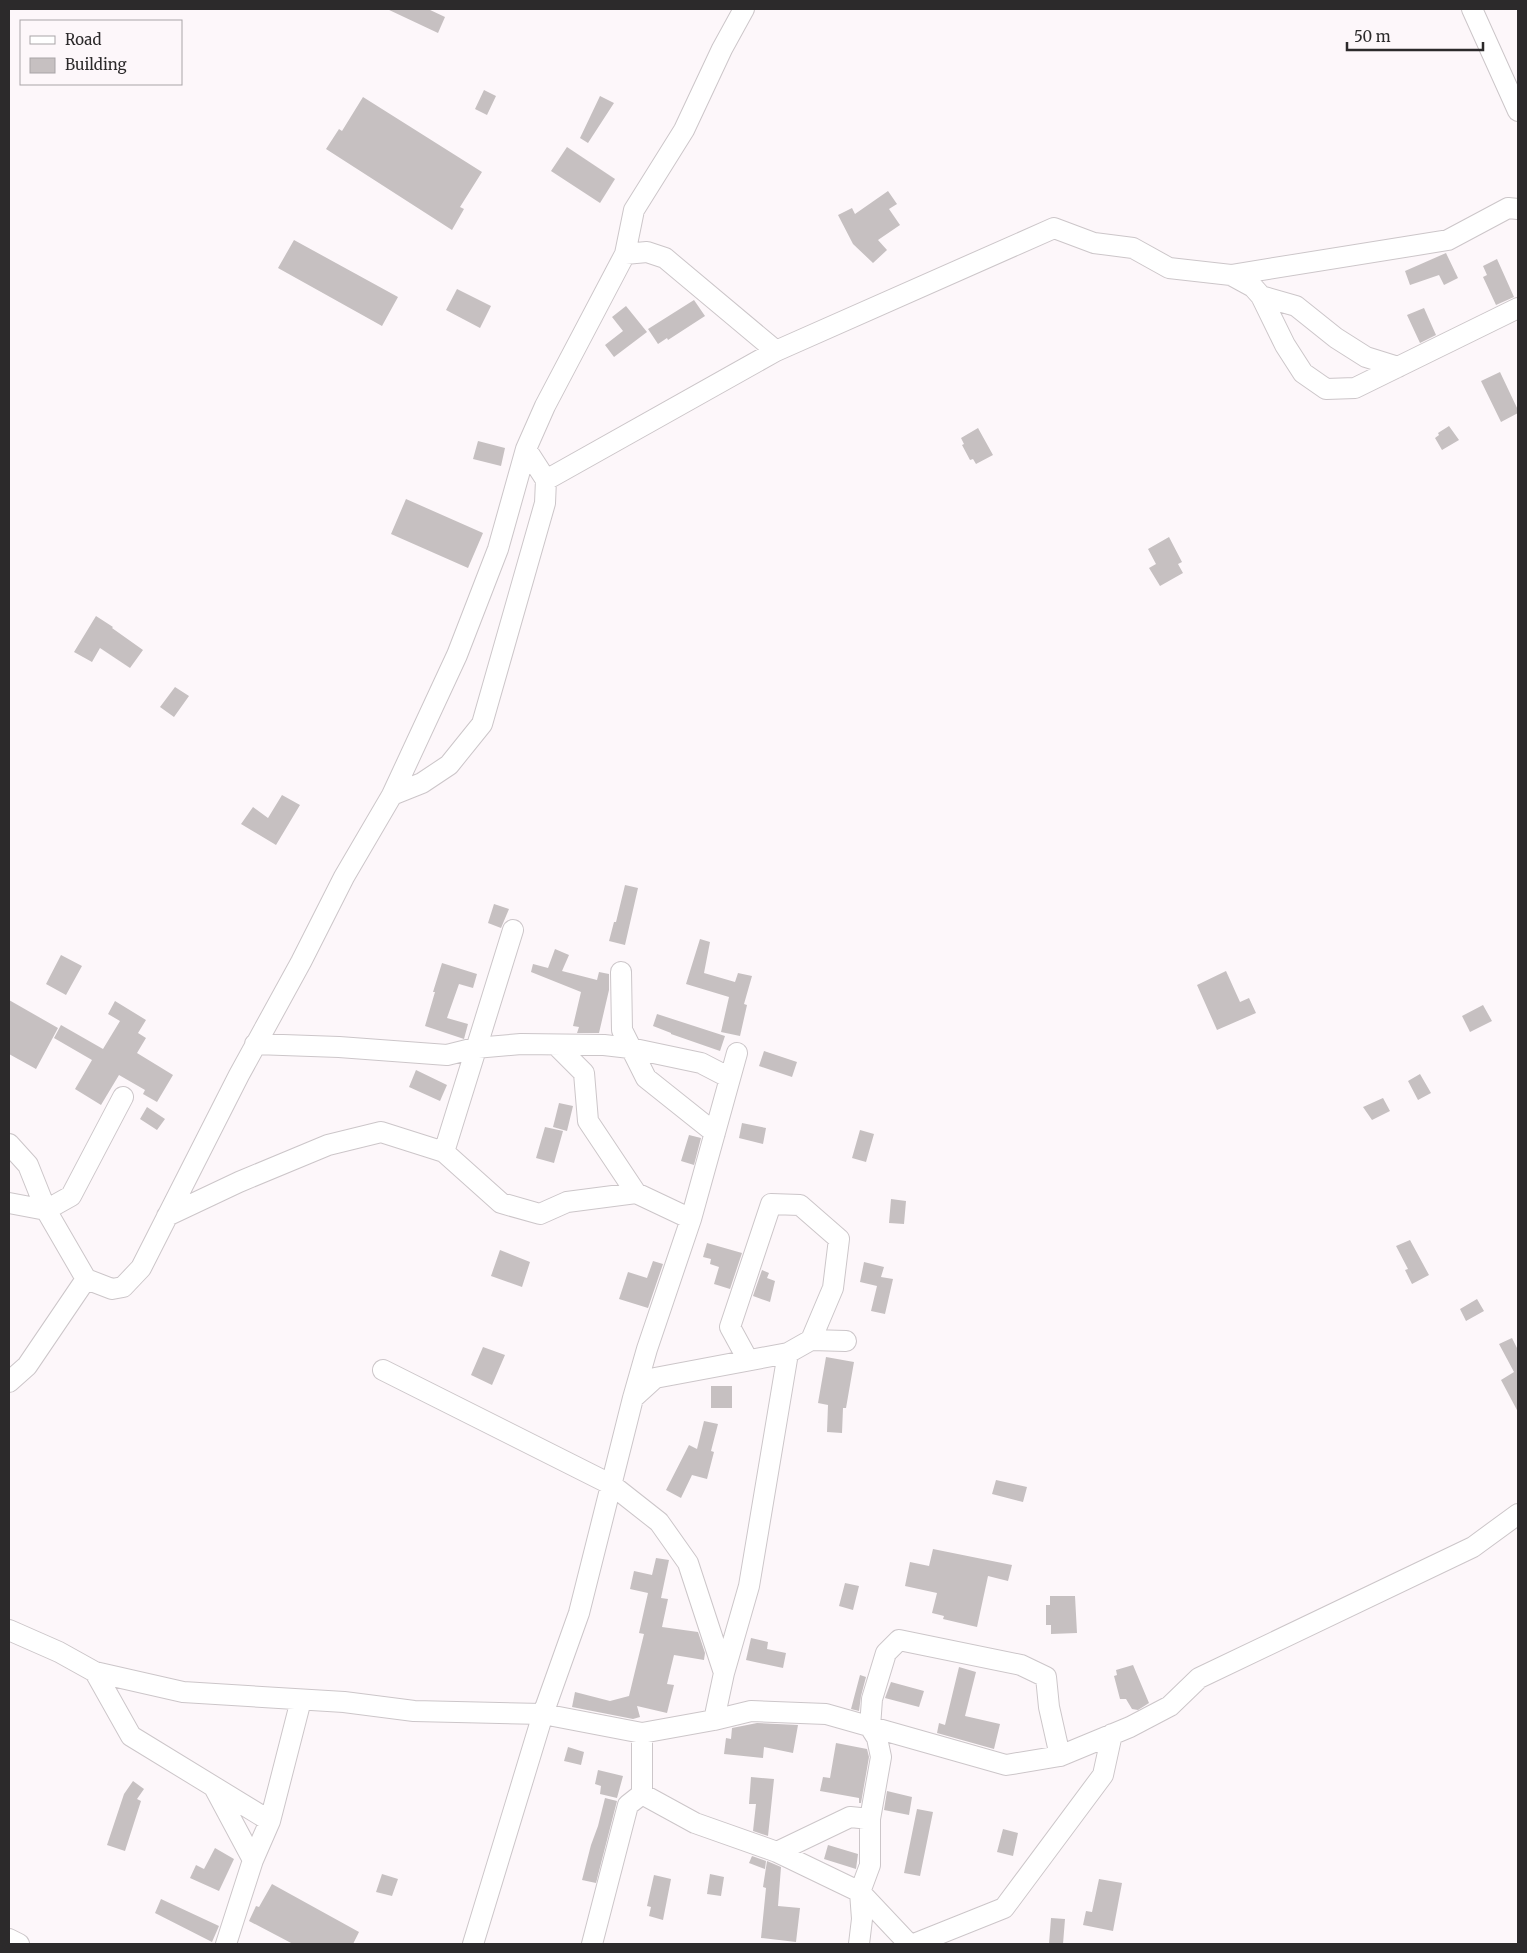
<svg xmlns="http://www.w3.org/2000/svg" width="1527" height="1953" viewBox="0 0 1527 1953" font-family="Merriweather,serif">
  <style>
    .building { fill: #c6c0c1 }
    .lines { fill: none; stroke-linecap: round; stroke-linejoin: round }
    .street-casing { stroke: #ccc6c9; stroke-width: 22 }
    .street { stroke: #fff; stroke-width: 20 }
  </style>
  <rect width="100%" height="100%" fill="#fdf7fa"/>
  <path class="building" d="M 387,9 L 428,9 L 445,17 L 438,33 Z
    M 484,90 L 496,96 L 487,115 L 475,109 Z
    M 600,96 L 614,103 L 588,143 L 580,138 Z
    M 363,97 L 482,172 L 460,207 L 464,209 L 452,230 L 326,149 L 339,129 L 342,131 Z
    M 567,147 L 615,179 L 600,203 L 551,171 Z
    M 888,191 L 897,204 L 889,209 L 900,225 L 878,240 L 887,250 L 873,263 L 853,244 L 838,215 L 852,208 L 855,214 Z
    M 294,240 L 398,297 L 382,326 L 278,268 Z
    M 1446,253 L 1458,278 L 1444,285 L 1439,275 L 1410,285 L 1405,271 Z
    M 1497,259 L 1514,297 L 1496,305 L 1483,277 L 1487,275 L 1483,266 Z
    M 457,289 L 491,306 L 480,328 L 446,310 Z
    M 694,300 L 705,316 L 668,340 L 667,338 L 658,344 L 648,329 Z
    M 626,306 L 647,332 L 614,357 L 605,345 L 623,331 L 612,317 Z
    M 1424,308 L 1436,335 L 1420,343 L 1407,315 Z
    M 1500,372 L 1518,410 L 1518,413 L 1501,422 L 1481,381 Z
    M 1449,426 L 1459,440 L 1442,450 L 1435,438 L 1439,435 L 1438,433 Z
    M 978,428 L 993,455 L 976,464 L 973,459 L 970,460 L 962,445 L 964,444 L 961,438 Z
    M 478,441 L 505,448 L 501,466 L 473,459 Z
    M 406,499 L 483,533 L 468,568 L 391,534 Z
    M 1169,537 L 1182,562 L 1178,564 L 1183,573 L 1160,586 L 1149,568 L 1156,564 L 1148,549 Z
    M 96,616 L 113,627 L 112,628 L 143,650 L 130,668 L 100,648 L 92,662 L 74,652 Z
    M 175,687 L 189,696 L 174,717 L 160,707 Z
    M 282,795 L 300,805 L 276,845 L 241,824 L 253,807 L 268,818 Z
    M 625,885 L 638,888 L 625,945 L 609,941 L 614,922 L 616,922 Z
    M 494,904 L 509,909 L 501,928 L 488,923 Z
    M 700,939 L 710,942 L 704,973 L 735,982 L 738,973 L 752,976 L 744,1004 L 747,1005 L 740,1036 L 721,1032 L 729,997 L 686,984 Z
    M 555,949 L 569,955 L 562,971 L 597,980 L 599,972 L 609,974 L 609,990 L 599,1033 L 577,1033 L 579,1027 L 573,1026 L 581,992 L 531,972 L 533,964 L 548,968 Z
    M 61,955 L 82,966 L 66,995 L 46,984 Z
    M 442,963 L 477,974 L 473,988 L 459,984 L 447,1018 L 468,1024 L 464,1039 L 425,1026 L 435,992 L 433,992 Z
    M 1226,971 L 1240,1002 L 1249,998 L 1256,1013 L 1217,1030 L 1197,985 Z
    M 9,1000 L 58,1028 L 36,1069 L 9,1054 Z
    M 115,1001 L 146,1020 L 138,1033 L 146,1038 L 137,1053 L 173,1075 L 157,1102 L 143,1094 L 145,1090 L 119,1075 L 101,1105 L 75,1089 L 92,1060 L 54,1038 L 61,1025 L 103,1049 L 120,1021 L 108,1014 Z
    M 1483,1005 L 1492,1021 L 1470,1032 L 1462,1016 Z
    M 657,1014 L 725,1036 L 720,1051 L 671,1034 L 671,1033 L 653,1026 Z
    M 764,1051 L 797,1062 L 792,1077 L 759,1066 Z
    M 416,1070 L 447,1085 L 440,1101 L 409,1087 Z
    M 1420,1074 L 1431,1093 L 1418,1100 L 1408,1081 Z
    M 1383,1098 L 1390,1111 L 1372,1120 L 1363,1107 Z
    M 559,1103 L 573,1106 L 567,1131 L 553,1127 Z
    M 147,1107 L 165,1119 L 157,1130 L 140,1119 Z
    M 742,1123 L 766,1128 L 763,1144 L 739,1138 Z
    M 545,1127 L 563,1131 L 554,1163 L 536,1158 Z
    M 860,1130 L 874,1134 L 866,1162 L 852,1158 Z
    M 689,1135 L 701,1138 L 694,1165 L 681,1161 Z
    M 891,1199 L 906,1201 L 904,1224 L 889,1223 Z
    M 1410,1240 L 1429,1275 L 1412,1284 L 1405,1270 L 1408,1269 L 1396,1246 Z
    M 707,1243 L 742,1253 L 730,1289 L 714,1284 L 719,1267 L 710,1264 L 711,1259 L 703,1257 Z
    M 500,1250 L 530,1262 L 522,1287 L 491,1276 Z
    M 653,1261 L 663,1264 L 648,1308 L 619,1299 L 628,1272 L 647,1278 Z
    M 864,1262 L 884,1267 L 881,1277 L 893,1279 L 885,1314 L 871,1311 L 877,1286 L 860,1282 Z
    M 762,1270 L 769,1273 L 767,1278 L 775,1281 L 770,1302 L 753,1296 Z
    M 1477,1299 L 1484,1311 L 1466,1321 L 1460,1309 Z
    M 1512,1338 L 1518,1350 L 1518,1412 L 1501,1380 L 1514,1372 L 1499,1344 Z
    M 483,1347 L 505,1355 L 492,1385 L 471,1375 Z
    M 826,1357 L 854,1362 L 846,1408 L 843,1408 L 842,1433 L 827,1432 L 828,1405 L 818,1403 Z
    M 711,1386 L 732,1386 L 732,1408 L 711,1408 Z
    M 704,1421 L 718,1424 L 711,1451 L 714,1452 L 707,1479 L 692,1475 L 681,1498 L 666,1490 L 689,1445 L 697,1449 Z
    M 996,1480 L 1027,1487 L 1023,1502 L 992,1494 Z
    M 933,1549 L 1012,1565 L 1008,1581 L 988,1576 L 977,1627 L 943,1619 L 944,1616 L 932,1613 L 937,1593 L 905,1586 L 910,1562 L 929,1566 Z
    M 656,1558 L 669,1560 L 661,1598 L 668,1599 L 662,1627 L 698,1632 L 705,1653 L 704,1660 L 674,1655 L 667,1684 L 674,1685 L 667,1713 L 637,1706 L 640,1717 L 633,1719 L 572,1707 L 575,1692 L 610,1701 L 629,1696 L 644,1634 L 639,1633 L 648,1593 L 630,1589 L 634,1571 L 652,1575 Z
    M 845,1583 L 859,1586 L 853,1610 L 839,1606 Z
    M 1050,1596 L 1075,1596 L 1077,1633 L 1051,1634 L 1051,1625 L 1046,1625 L 1046,1605 L 1050,1605 Z
    M 751,1638 L 768,1642 L 767,1649 L 786,1653 L 783,1668 L 746,1660 Z
    M 1133,1665 L 1149,1703 L 1138,1710 L 1132,1709 L 1126,1699 L 1120,1699 L 1114,1676 L 1117,1675 L 1116,1670 Z
    M 959,1667 L 976,1672 L 965,1716 L 1000,1724 L 994,1749 L 937,1733 L 939,1723 L 945,1725 Z
    M 860,1675 L 866,1677 L 861,1696 L 859,1711 L 851,1709 Z
    M 891,1682 L 924,1691 L 919,1707 L 885,1698 Z
    M 757,1723 L 798,1725 L 793,1753 L 764,1747 L 763,1758 L 724,1754 L 726,1738 L 731,1739 L 732,1728 Z
    M 836,1743 L 867,1749 L 869,1757 L 861,1803 L 859,1803 L 859,1798 L 820,1791 L 823,1777 L 830,1778 Z
    M 568,1747 L 584,1752 L 581,1765 L 564,1761 Z
    M 598,1770 L 623,1776 L 617,1798 L 600,1794 L 601,1786 L 595,1784 Z
    M 751,1777 L 774,1779 L 768,1836 L 753,1831 L 756,1804 L 749,1804 Z
    M 133,1781 L 144,1789 L 137,1799 L 141,1801 L 125,1851 L 107,1845 L 124,1794 Z
    M 887,1791 L 912,1797 L 909,1815 L 884,1810 Z
    M 605,1798 L 617,1801 L 596,1883 L 582,1880 L 591,1845 L 598,1826 Z
    M 917,1809 L 933,1812 L 920,1876 L 904,1873 Z
    M 1003,1829 L 1018,1833 L 1013,1856 L 997,1852 Z
    M 828,1845 L 858,1854 L 856,1869 L 824,1859 Z
    M 215,1848 L 234,1859 L 219,1891 L 190,1878 L 196,1865 L 204,1869 Z
    M 752,1856 L 766,1861 L 765,1869 L 749,1863 Z
    M 767,1861 L 781,1867 L 778,1906 L 800,1908 L 796,1942 L 761,1938 L 766,1888 L 763,1887 Z
    M 382,1874 L 398,1879 L 392,1896 L 376,1892 Z
    M 710,1874 L 724,1877 L 721,1896 L 707,1894 Z
    M 654,1875 L 671,1879 L 663,1920 L 649,1916 L 651,1907 L 647,1906 Z
    M 1099,1879 L 1122,1883 L 1113,1931 L 1083,1925 L 1086,1911 L 1092,1912 Z
    M 272,1884 L 359,1932 L 353,1944 L 293,1944 L 249,1921 L 256,1906 L 259,1907 Z
    M 161,1899 L 219,1926 L 212,1942 L 155,1913 Z
    M 1051,1918 L 1065,1919 L 1063,1944 L 1049,1944 Z"/>
  <g class="lines">
    <defs>
      <path id="street" d="M 1472,9 L 1518,111
        M 625,254 L 647,252 L 665,258 L 776,351
        M 1231,275 L 1253,287 L 1261,296 L 1285,345 L 1303,373 L 1326,389 L 1355,388 L 1518,308
        M 1261,296 L 1296,306 L 1336,338 L 1366,357 L 1398,367
        M 546,480 L 776,351 L 1054,228 L 1094,243 L 1133,248 L 1169,268 L 1231,275 L 1448,240 L 1508,208 L 1518,209
        M 392,795 L 422,783 L 449,765 L 482,724 L 545,503 L 546,480 L 526,449
        M 513,930 L 444,1152 L 501,1203 L 540,1214 L 567,1202 L 636,1193 L 691,1219
        M 621,972 L 622,1030 L 646,1078 L 715,1133
        M 255,1044 L 339,1047 L 447,1055 L 475,1048 L 521,1044 L 604,1045 L 630,1048 L 701,1063 L 730,1078
        M 556,1045 L 584,1073 L 588,1121 L 636,1193
        M 9,1144 L 28,1165 L 46,1210 L 86,1279 L 27,1366 L 9,1382
        M 9,1203 L 46,1210 L 71,1196 L 123,1097
        M 167,1216 L 239,1182 L 328,1145 L 381,1132 L 444,1152
        M 86,1279 L 112,1289 L 123,1287 L 141,1268 L 239,1075 L 301,962 L 344,877 L 392,795 L 457,655 L 498,549 L 526,449 L 545,406 L 625,254 L 634,210 L 684,130 L 722,49 L 744,9
        M 748,1360 L 730,1327 L 771,1204 L 800,1205 L 839,1239 L 833,1288 L 811,1340
        M 383,1370 L 612,1485 L 659,1522 L 688,1563 L 724,1673
        M 633,1398 L 655,1378 L 788,1353 L 811,1340 L 846,1341
        M 9,1630 L 59,1652 L 95,1672 L 131,1736 L 270,1821
        M 95,1672 L 183,1692 L 344,1702 L 414,1711 L 543,1714 L 642,1733 L 714,1720 L 751,1711 L 826,1714 L 1006,1765 L 1060,1756 L 1130,1727 L 1170,1706 L 1199,1678 L 1473,1547 L 1518,1514
        M 714,1720 L 724,1673 L 749,1586 L 788,1353
        M 215,1789 L 253,1860
        M 642,1794 L 695,1823 L 777,1852 L 860,1892 L 909,1944
        M 777,1852 L 850,1817 L 870,1819
        M 9,1939 L 19,1944
        M 226,1944 L 253,1860 L 270,1821 L 301,1700
        M 473,1944 L 543,1714 L 579,1613 L 633,1398 L 647,1349 L 691,1219 L 737,1053
        M 592,1944 L 628,1805 L 642,1794 L 642,1733
        M 859,1944 L 862,1919 L 860,1892 L 870,1865 L 870,1819 L 881,1757 L 877,1738 L 870,1727 L 872,1699 L 886,1653 L 899,1640 L 1021,1665 L 1046,1677 L 1049,1707 L 1060,1756
        M 914,1944 L 1004,1908 L 1103,1775 L 1112,1734"/>
    </defs>
    <use href="#street" class="street-casing"/>
    <use href="#street" class="street"/>
  </g>
  <rect width="1527" height="1953" fill="none" stroke="#2c2a2b" stroke-width="20"/>
  <rect x="20" y="20" width="162" height="65" fill="#fdf7fa" stroke="#a9a5a7"/>
  <rect x="30" y="36" width="25" height="8" fill="#ffffff" stroke="#a9a5a7"/>
  <text x="65" y="45" font-size="15" fill="#2c2a2b">Road</text>
  <rect x="30" y="58" width="25" height="15" fill="#c6c0c1" stroke="#a9a5a7"/>
  <text x="65" y="70" font-size="15" fill="#2c2a2b">Building</text>
  <path d="M1347 42v8h136v-8" fill="none" stroke="#2c2a2b" stroke-width="2.5"/>
  <text x="1354" y="42" font-size="15" fill="#2c2a2b" stroke="#fdf7fa" stroke-width="4" paint-order="stroke">50 m</text>
</svg>
